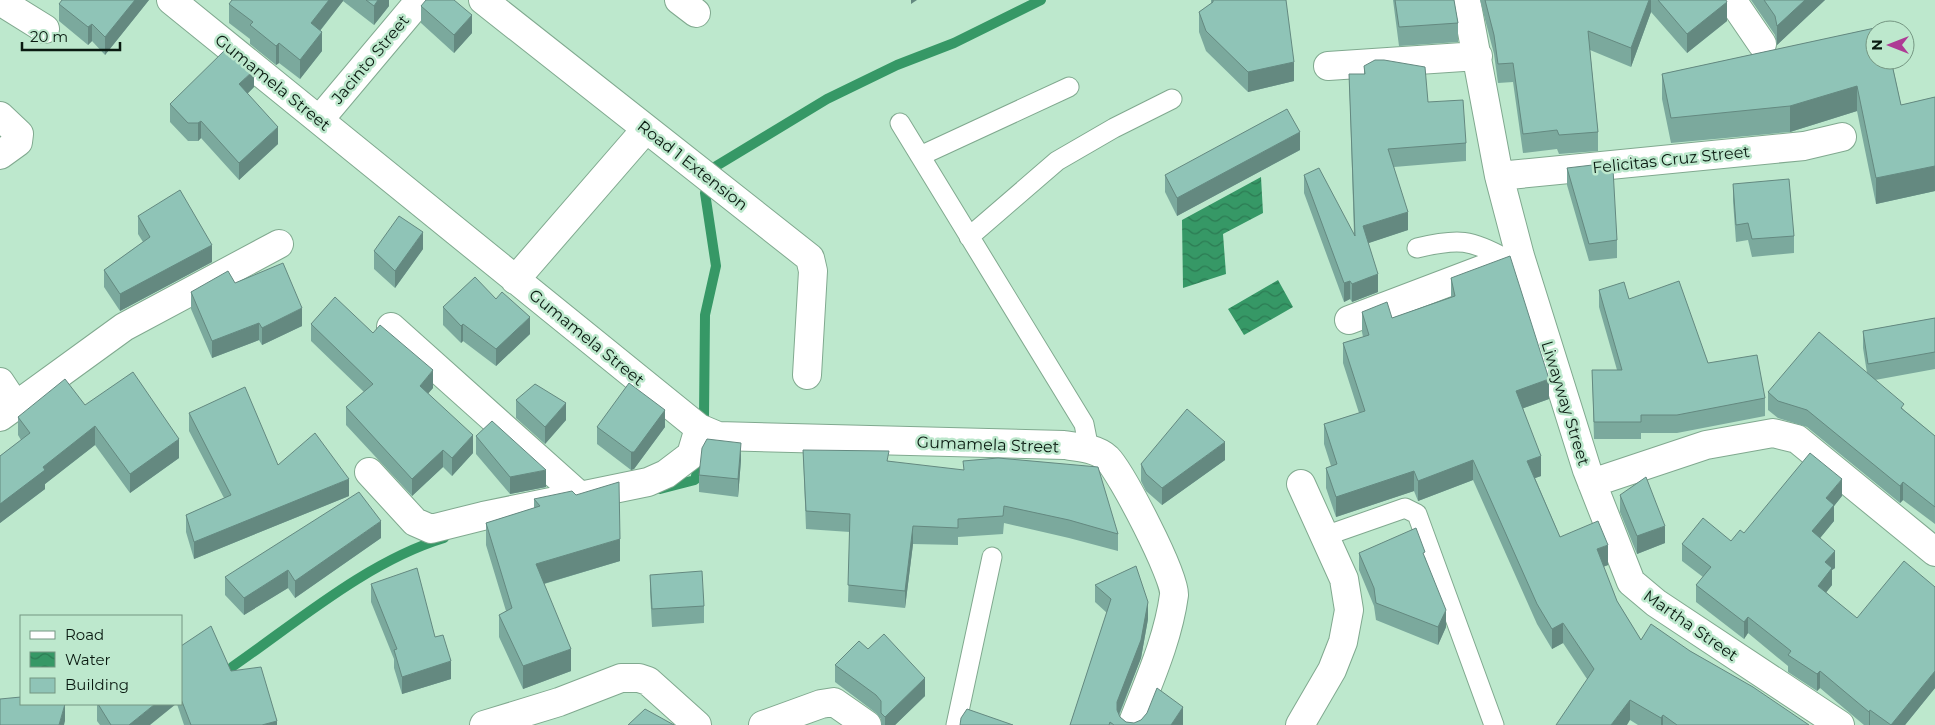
<svg xmlns="http://www.w3.org/2000/svg" width="1935" height="725" viewBox="0 0 1935 725" font-family="Montserrat,sans-serif">
  <style>
    .water { fill: url(#water-waves) }
    .lines { fill: none; stroke-linecap: round; stroke-linejoin: round }
    .stream { stroke: #369866; stroke-width: 10 }
    .service-casing { stroke: #80a98f; stroke-width: 21 }
    .minor-casing { stroke: #80a98f; stroke-width: 30 }
    .service { stroke: #fff; stroke-width: 19 }
    .minor { stroke: #fff; stroke-width: 28 }
    .wall { fill: #7ba99d }
    .shaded-wall { fill: #648980 }
    .building { fill: #8fc4b7; stroke: #648980 }
    .labels { text-anchor: middle; stroke-width: 5; stroke-linejoin: round; paint-order: stroke }
    .street-label { font-size: 16px; fill: #0a1a11; stroke: #bde8cd }
  </style>
  <defs>
    <pattern id="water-waves" width="16" height="10" patternUnits="userSpaceOnUse" patternTransform="scale(1.25)"><rect width="16" height="10" fill="#369866"/><path d="M0 5q4-4 8 0t8 0" fill="none" stroke="#2c7b53"/></pattern>
  </defs>
  <rect width="100%" height="100%" fill="#bde8cd"/>
  <path class="water" d="M 1261,177 L 1263,213 L 1223,234 L 1226,274 L 1183,288 L 1182,220 Z
    M 1278,280 L 1293,307 L 1244,335 L 1228,309 Z"/>
  <g class="lines">
    <path class="stream" d="M 713,168 L 827,99 L 897,65 L 954,43 L 1041,0
      M 704,417 L 705,315 L 716,266 L 705,193
      M 660,489 L 695,480 L 701,454
      M 232,667 C 297,622 368,561 444,538"/>
    <defs>
      <path id="service" d="M 900,123 L 1084,424 L 1089,449
        M 920,156 L 1069,87
        M 969,237 L 1057,161 L 1114,128 L 1172,99
        M 1417,248 C 1458,238 1471,239 1508,260
        M 1325,536 L 1405,508 L 1417,514 L 1494,725
        M 956,725 L 992,557"/>
      <path id="minor" d="M 171,0 L 699,428 L 718,436 L 1064,445 C 1078,447 1096,448 1107,458 C 1121,472 1176,577 1174,595 C 1168,640 1148,683 1132,725
        M 483,0 L 810,258 L 813,271 L 807,375
        M 679,0 L 696,13
        M 1466,0 L 1499,176 L 1520,256 L 1587,470 L 1631,582 L 1656,603 L 1840,725
        M 1732,0 L 1762,44
        M 0,1 L 45,29
        M 1328,66 L 1478,56
        M 0,116 L 19,134 L 18,142 L 0,155
        M 320,119 L 420,0
        M 1499,176 L 1804,146 L 1842,137
        M 515,280 L 646,129
        M 1349,320 L 1486,268
        M 391,327 L 581,497
        M 0,382 L 16,406
        M 0,417 L 124,327 L 279,244
        M 369,472 L 415,522 L 431,529 L 483,516 L 648,482 L 666,474 L 691,455 L 699,428
        M 1592,483 L 1706,445 L 1773,433 L 1797,439 L 1935,552
        M 484,725 L 559,702 L 621,678 L 639,678 L 648,681 L 697,725
        M 763,725 L 821,704 L 834,702 L 867,725
        M 1300,725 L 1332,670 L 1343,642 L 1349,610 L 1344,579 L 1301,484"/>
    </defs>
    <use href="#service" class="service-casing"/>
    <use href="#minor" class="minor-casing"/>
    <use href="#service" class="service"/>
    <use href="#minor" class="minor"/>
  </g>
  <path class="wall" d="M 149,0 L 105,55 L 92,41 L 88,45 L 59,21 L 59,4 Z
    M 232,0 L 389,0 L 389,6 L 374,25 L 343,1 L 320,31 L 322,51 L 300,79 L 279,63 L 276,65 L 250,44 L 250,39 L 229,23 L 229,4 Z
    M 1211,0 L 1286,0 L 1294,81 L 1248,92 L 1206,51 L 1199,32 L 1199,12 L 1211,4 Z
    M 1393,0 L 1454,0 L 1458,23 L 1458,42 L 1399,46 Z
    M 1480,0 L 1726,0 L 1727,21 L 1687,53 L 1651,12 L 1631,67 L 1590,50 L 1598,132 L 1598,151 L 1559,154 L 1557,149 L 1523,153 L 1513,82 L 1498,83 L 1494,54 Z
    M 1751,0 L 1825,0 L 1777,45 L 1775,35 Z
    M 421,6 L 472,33 L 454,53 L 421,23 Z
    M 1884,26 L 1901,105 L 1935,97 L 1935,191 L 1876,204 L 1857,111 L 1790,132 L 1671,143 L 1662,99 L 1662,74 Z
    M 1364,66 L 1428,102 L 1466,143 L 1466,161 L 1394,167 L 1408,230 L 1368,243 L 1378,292 L 1352,302 L 1350,299 L 1344,302 L 1304,193 L 1304,175 L 1354,235 L 1349,74 L 1364,74 Z
    M 254,87 L 247,94 L 278,144 L 239,180 L 201,138 L 198,141 L 188,141 L 170,122 L 170,104 Z
    M 1300,150 L 1177,216 L 1165,192 L 1165,175 Z
    M 1567,168 L 1602,170 L 1617,240 L 1617,258 L 1589,261 L 1567,185 Z
    M 1733,184 L 1794,236 L 1794,253 L 1752,257 L 1748,240 L 1736,242 L 1733,201 Z
    M 138,216 L 212,262 L 120,311 L 104,287 L 104,270 L 143,242 L 138,234 Z
    M 423,249 L 395,288 L 374,269 L 374,251 Z
    M 1451,278 L 1549,399 L 1523,408 L 1541,476 L 1535,478 L 1560,537 L 1608,565 L 1603,567 L 1617,601 L 1641,640 L 1690,651 L 1809,725 L 1638,725 L 1630,720 L 1587,679 L 1563,643 L 1552,649 L 1537,624 L 1473,480 L 1418,501 L 1414,491 L 1336,517 L 1326,488 L 1326,468 L 1331,466 L 1324,444 L 1324,424 L 1359,413 L 1343,363 L 1343,343 L 1363,337 L 1362,332 L 1362,312 L 1392,318 L 1451,297 Z
    M 235,283 L 302,326 L 262,345 L 259,340 L 212,358 L 191,309 L 191,292 Z
    M 1599,290 L 1629,299 L 1708,363 L 1765,398 L 1765,416 L 1677,433 L 1641,433 L 1641,439 L 1594,439 L 1592,370 L 1617,370 L 1599,307 Z
    M 496,299 L 530,334 L 496,366 L 463,341 L 461,343 L 443,325 L 443,307 Z
    M 1935,318 L 1935,369 L 1875,380 L 1904,410 L 1935,436 L 1935,524 L 1903,500 L 1900,503 L 1807,427 L 1778,418 L 1768,410 L 1768,392 L 1867,373 L 1863,348 L 1863,331 Z
    M 311,324 L 373,333 L 433,388 L 428,393 L 473,453 L 452,476 L 443,467 L 412,496 L 346,425 L 346,407 L 364,392 L 311,341 Z
    M 516,400 L 566,420 L 545,444 L 516,418 Z
    M 85,405 L 179,458 L 130,493 L 95,445 L 45,484 L 45,489 L 0,523 L 0,456 L 21,440 L 18,435 L 18,417 Z
    M 189,413 L 278,465 L 349,496 L 194,559 L 186,532 L 186,515 L 224,498 L 189,431 Z
    M 597,427 L 665,427 L 634,469 L 631,470 L 597,444 Z
    M 476,436 L 546,487 L 510,494 L 476,454 Z
    M 803,450 L 889,461 L 1118,534 L 1118,551 L 1069,538 L 1004,523 L 1003,534 L 958,537 L 958,545 L 913,544 L 905,608 L 848,602 L 850,532 L 806,529 Z
    M 741,460 L 738,497 L 699,492 L 699,475 Z
    M 1225,460 L 1162,505 L 1146,491 L 1141,481 L 1141,464 Z
    M 1620,495 L 1665,543 L 1637,554 L 1620,512 Z
    M 1842,496 L 1834,506 L 1834,521 L 1820,538 L 1835,568 L 1832,570 L 1832,585 L 1826,592 L 1935,688 L 1905,725 L 1864,725 L 1820,688 L 1817,691 L 1788,672 L 1788,666 L 1748,633 L 1744,639 L 1696,602 L 1696,585 L 1703,577 L 1682,561 L 1682,544 L 1731,541 L 1744,533 Z
    M 534,499 L 620,561 L 544,584 L 571,671 L 523,689 L 499,637 L 499,615 L 506,611 L 486,545 L 486,523 L 534,508 Z
    M 381,538 L 295,598 L 288,588 L 244,615 L 225,595 L 225,577 Z
    M 1359,553 L 1425,557 L 1446,627 L 1438,645 L 1376,620 L 1374,606 L 1359,570 Z
    M 650,575 L 704,606 L 704,623 L 652,627 L 650,592 Z
    M 371,584 L 435,637 L 451,679 L 402,694 L 394,668 L 394,659 L 371,602 Z
    M 1095,585 L 1148,619 L 1141,658 L 1119,716 L 1120,717 L 1126,722 L 1134,723 L 1183,724 L 1183,725 L 1070,725 L 1107,613 L 1095,602 Z
    M 181,646 L 231,671 L 277,725 L 184,725 L 177,704 L 181,704 Z
    M 868,649 L 925,696 L 895,725 L 881,725 L 881,719 L 876,713 L 835,682 L 835,665 Z
    M 97,704 L 150,725 L 100,725 L 97,721 Z"/>
  <path class="shaded-wall" d="M 135,0 L 149,0 L 105,55 L 105,37 Z
    M 329,0 L 343,0 L 343,1 L 311,42 L 311,23 Z
    M 378,0 L 389,0 L 389,6 L 374,25 L 374,6 Z
    M 911,0 L 917,0 L 911,4 Z
    M 1649,0 L 1651,0 L 1651,12 L 1631,67 L 1631,48 Z
    M 1805,0 L 1825,0 L 1777,45 L 1777,26 Z
    M 1727,2 L 1727,21 L 1687,53 L 1687,34 Z
    M 472,15 L 472,33 L 454,53 L 454,35 Z
    M 92,24 L 92,41 L 88,45 L 88,27 Z
    M 322,32 L 322,51 L 300,79 L 300,60 Z
    M 279,43 L 279,63 L 276,65 L 276,46 Z
    M 1294,62 L 1294,81 L 1248,92 L 1248,72 Z
    M 254,70 L 254,87 L 239,102 L 239,84 Z
    M 1857,86 L 1857,111 L 1790,132 L 1790,106 Z
    M 201,121 L 201,138 L 198,141 L 198,123 Z
    M 278,127 L 278,144 L 239,180 L 239,163 Z
    M 1300,132 L 1300,150 L 1177,216 L 1177,198 Z
    M 1935,166 L 1935,191 L 1876,204 L 1876,178 Z
    M 1408,212 L 1408,230 L 1363,245 L 1363,226 Z
    M 423,232 L 423,249 L 395,288 L 395,271 Z
    M 212,245 L 212,262 L 120,311 L 120,294 Z
    M 1378,274 L 1378,292 L 1352,302 L 1352,284 Z
    M 1350,281 L 1350,299 L 1344,302 L 1344,283 Z
    M 302,308 L 302,326 L 262,345 L 262,328 Z
    M 530,317 L 530,334 L 496,366 L 496,349 Z
    M 259,323 L 259,340 L 212,358 L 212,341 Z
    M 463,324 L 463,341 L 461,343 L 461,326 Z
    M 433,370 L 433,388 L 420,403 L 420,386 Z
    M 1549,379 L 1549,399 L 1516,411 L 1516,391 Z
    M 566,403 L 566,420 L 545,444 L 545,427 Z
    M 665,410 L 665,427 L 634,469 L 631,470 L 631,452 Z
    M 95,426 L 95,445 L 45,484 L 45,489 L 0,523 L 0,504 L 43,467 Z
    M 473,435 L 473,453 L 452,476 L 452,458 Z
    M 179,439 L 179,458 L 130,493 L 130,474 Z
    M 1225,442 L 1225,460 L 1162,505 L 1162,488 Z
    M 741,443 L 741,460 L 738,497 L 738,479 Z
    M 443,450 L 443,467 L 412,496 L 412,479 Z
    M 1541,456 L 1541,476 L 1527,481 L 1527,461 Z
    M 1473,460 L 1473,480 L 1418,501 L 1418,481 Z
    M 546,470 L 546,487 L 510,494 L 510,477 Z
    M 1414,471 L 1414,491 L 1336,517 L 1336,497 Z
    M 349,479 L 349,496 L 194,559 L 194,542 Z
    M 1842,479 L 1842,496 L 1834,506 L 1834,521 L 1812,548 L 1812,531 L 1826,498 Z
    M 1903,482 L 1903,500 L 1900,503 L 1900,486 Z
    M 381,521 L 381,538 L 295,598 L 295,581 Z
    M 913,526 L 913,544 L 905,608 L 905,591 Z
    M 1665,526 L 1665,543 L 1637,554 L 1637,536 Z
    M 620,539 L 620,561 L 536,586 L 536,564 Z
    M 1608,545 L 1608,565 L 1597,569 L 1597,549 Z
    M 1835,551 L 1835,568 L 1832,570 L 1832,585 L 1818,603 L 1818,586 L 1825,562 Z
    M 288,570 L 288,588 L 244,615 L 244,598 Z
    M 1148,602 L 1148,619 L 1141,658 L 1117,719 L 1117,702 Z
    M 1446,610 L 1446,627 L 1438,645 L 1438,627 Z
    M 1748,617 L 1748,633 L 1744,639 L 1744,622 Z
    M 1563,623 L 1563,643 L 1552,649 L 1552,629 Z
    M 571,649 L 571,671 L 523,689 L 523,666 Z
    M 451,661 L 451,679 L 402,694 L 402,677 Z
    M 1820,671 L 1820,688 L 1817,691 L 1817,674 Z
    M 1935,671 L 1935,688 L 1905,725 L 1891,725 Z
    M 925,678 L 925,696 L 895,725 L 885,725 L 885,717 Z
    M 1630,700 L 1630,720 L 1627,725 L 1611,725 Z
    M 65,704 L 65,721 L 64,725 L 59,725 Z
    M 155,704 L 176,704 L 150,725 L 129,725 Z
    M 1183,707 L 1183,725 L 1171,725 Z
    M 1870,710 L 1870,725 L 1869,725 L 1869,712 Z
    M 1663,715 L 1663,725 L 1661,725 L 1661,718 Z
    M 277,721 L 277,725 L 262,725 Z"/>
  <path class="building" d="M 62,0 L 135,0 L 105,37 L 92,24 L 88,27 L 59,4 Z
    M 232,0 L 329,0 L 311,23 L 322,32 L 300,60 L 279,43 L 276,46 L 250,25 L 253,22 L 229,4 Z
    M 366,0 L 378,0 L 374,6 Z
    M 426,0 L 454,0 L 472,15 L 454,35 L 421,6 Z
    M 1213,0 L 1286,0 L 1294,62 L 1248,72 L 1206,31 L 1199,12 L 1213,2 Z
    M 1395,0 L 1454,0 L 1458,23 L 1399,27 Z
    M 1485,0 L 1649,0 L 1631,48 L 1588,31 L 1598,132 L 1559,135 L 1557,130 L 1523,134 L 1513,63 L 1498,64 L 1494,35 Z
    M 1658,0 L 1726,0 L 1727,2 L 1687,34 Z
    M 1764,0 L 1805,0 L 1777,26 L 1775,16 Z
    M 1884,26 L 1885,30 L 1875,30 L 1875,60 L 1891,60 L 1901,105 L 1935,97 L 1935,166 L 1876,178 L 1857,86 L 1790,106 L 1671,118 L 1662,74 Z
    M 227,48 L 254,70 L 239,84 L 278,127 L 239,163 L 201,121 L 198,123 L 188,123 L 170,104 Z
    M 1375,60 L 1384,60 L 1425,67 L 1428,102 L 1463,100 L 1466,143 L 1388,149 L 1408,212 L 1363,226 L 1378,274 L 1352,284 L 1350,281 L 1344,283 L 1304,175 L 1319,168 L 1355,236 L 1349,74 L 1365,74 L 1364,66 Z
    M 1287,109 L 1300,132 L 1177,198 L 1165,175 Z
    M 1601,164 L 1602,170 L 1613,169 L 1617,240 L 1589,244 L 1567,168 Z
    M 1789,179 L 1794,236 L 1752,239 L 1748,223 L 1736,225 L 1733,184 Z
    M 180,190 L 212,245 L 120,294 L 104,270 L 150,237 L 138,216 Z
    M 399,216 L 423,232 L 395,271 L 374,251 Z
    M 1510,256 L 1549,379 L 1516,391 L 1541,456 L 1527,461 L 1560,537 L 1598,521 L 1608,545 L 1597,549 L 1617,601 L 1641,640 L 1651,624 L 1690,651 L 1753,687 L 1809,725 L 1677,725 L 1663,715 L 1661,718 L 1630,700 L 1611,725 L 1556,725 L 1594,669 L 1563,623 L 1552,629 L 1537,604 L 1473,460 L 1418,481 L 1414,471 L 1336,497 L 1326,468 L 1337,464 L 1324,424 L 1365,411 L 1343,343 L 1369,335 L 1362,312 L 1387,302 L 1392,318 L 1455,296 L 1451,278 Z
    M 283,263 L 302,308 L 262,328 L 259,323 L 212,341 L 191,292 L 228,271 L 235,283 Z
    M 475,277 L 496,299 L 502,292 L 530,317 L 496,349 L 463,324 L 461,326 L 443,307 Z
    M 1679,281 L 1708,363 L 1757,355 L 1765,398 L 1677,415 L 1641,415 L 1641,422 L 1594,422 L 1592,370 L 1622,370 L 1599,290 L 1624,282 L 1629,299 Z
    M 335,297 L 373,333 L 380,325 L 433,370 L 420,386 L 473,435 L 452,458 L 443,450 L 412,479 L 346,407 L 373,384 L 311,324 Z
    M 1935,318 L 1935,352 L 1868,364 L 1863,331 Z
    M 1819,332 L 1904,404 L 1901,408 L 1935,436 L 1935,507 L 1903,482 L 1900,486 L 1807,410 L 1778,401 L 1768,392 Z
    M 133,372 L 179,439 L 130,474 L 95,426 L 43,467 L 45,470 L 0,504 L 0,456 L 30,433 L 18,417 L 65,379 L 85,405 Z
    M 629,383 L 665,410 L 634,452 L 631,452 L 597,427 Z
    M 535,384 L 566,403 L 545,427 L 516,400 Z
    M 245,387 L 278,465 L 315,433 L 349,479 L 194,542 L 186,515 L 231,495 L 189,413 Z
    M 1187,409 L 1225,442 L 1162,488 L 1146,474 L 1141,464 Z
    M 492,421 L 546,470 L 510,477 L 476,436 Z
    M 707,439 L 741,443 L 738,479 L 699,475 L 702,448 Z
    M 803,450 L 889,451 L 887,461 L 964,470 L 963,461 L 998,458 L 1098,467 L 1118,534 L 1069,520 L 1004,506 L 1003,516 L 958,519 L 958,528 L 913,526 L 905,591 L 848,585 L 850,514 L 806,511 Z
    M 1810,453 L 1842,479 L 1826,498 L 1834,505 L 1812,531 L 1835,551 L 1825,562 L 1832,568 L 1818,586 L 1857,618 L 1904,561 L 1935,587 L 1935,671 L 1891,725 L 1870,710 L 1869,712 L 1820,671 L 1817,674 L 1788,655 L 1791,651 L 1748,617 L 1744,622 L 1696,585 L 1711,567 L 1682,544 L 1703,518 L 1731,541 L 1740,530 L 1744,533 Z
    M 1646,477 L 1665,526 L 1637,536 L 1620,495 Z
    M 619,482 L 620,539 L 536,564 L 571,649 L 523,666 L 499,615 L 512,608 L 486,523 L 540,506 L 534,499 L 572,491 L 576,495 Z
    M 359,492 L 381,521 L 295,581 L 288,570 L 244,598 L 225,577 Z
    M 1416,528 L 1425,552 L 1423,553 L 1446,610 L 1438,627 L 1376,603 L 1374,588 L 1359,553 Z
    M 1136,566 L 1148,602 L 1141,640 L 1117,702 L 1117,710 L 1120,717 L 1126,722 L 1134,723 L 1141,720 L 1147,713 L 1157,688 L 1183,707 L 1171,725 L 1114,725 L 1110,722 L 1109,725 L 1070,725 L 1111,599 L 1095,585 Z
    M 417,568 L 435,637 L 443,635 L 451,661 L 402,677 L 394,650 L 397,649 L 371,584 Z
    M 702,571 L 704,606 L 652,609 L 650,575 Z
    M 211,626 L 231,671 L 261,667 L 277,721 L 262,725 L 191,725 L 181,699 L 181,646 Z
    M 884,634 L 925,678 L 885,717 L 881,713 L 881,701 L 876,695 L 835,665 L 859,641 L 868,649 Z
    M 21,697 L 21,704 L 65,704 L 59,725 L 0,725 L 0,699 Z
    M 98,704 L 155,704 L 129,725 L 111,725 Z
    M 645,709 L 674,725 L 628,725 Z
    M 967,709 L 1013,725 L 960,725 L 961,718 Z"/>
  <g class="labels">
    <g class="street-label">
      <text transform="translate(370 59) rotate(-50)" y="6">Jacinto Street</text>
      <text transform="translate(273 82) rotate(39)" y="6">Gumamela Street</text>
      <text transform="translate(1671 159) rotate(-6)" y="6">Felicitas Cruz Street</text>
      <text transform="translate(693 165) rotate(38)" y="6">Road 1 Extension</text>
      <text transform="translate(587 337) rotate(39)" y="6">Gumamela Street</text>
      <text transform="translate(1566 403) rotate(73)" y="6">Liwayway Street</text>
      <text transform="translate(988 444) rotate(2)" y="6">Gumamela Street</text>
      <text transform="translate(1691 625) rotate(35)" y="6">Martha Street</text>
    </g>
  </g>
  <rect x="20" y="615" width="162" height="90" fill="#bde8cd" stroke="#759682"/>
  <rect x="30" y="631" width="25" height="8" fill="#ffffff" stroke="#759682"/>
  <text x="65" y="640" font-size="15" fill="#0a1a11">Road</text>
  <rect x="30" y="652" width="25" height="15" fill="url(#water-waves)" stroke="#759682"/>
  <text x="65" y="665" font-size="15" fill="#0a1a11">Water</text>
  <rect x="30" y="678" width="25" height="15" fill="#8fc4b7" stroke="#759682"/>
  <text x="65" y="690" font-size="15" fill="#0a1a11">Building</text>
  <g transform="translate(1890 45) rotate(270)"><circle r="24" fill="#bde8cd" stroke="#759682"/>
  <path d="M0-4L9 19L0 12L-9 19Z" fill="#ae3b95"/>
  <text y="-8" font-size="14" font-weight="bold" text-anchor="middle" fill="#0a1a11">N</text>
  </g>
  <path d="M22 42v8h98v-8" fill="none" stroke="#0a1a11" stroke-width="2.5"/>
  <text x="30" y="42" font-size="15" fill="#0a1a11" stroke="#bde8cd" stroke-width="4" paint-order="stroke">20 m</text>
</svg>
